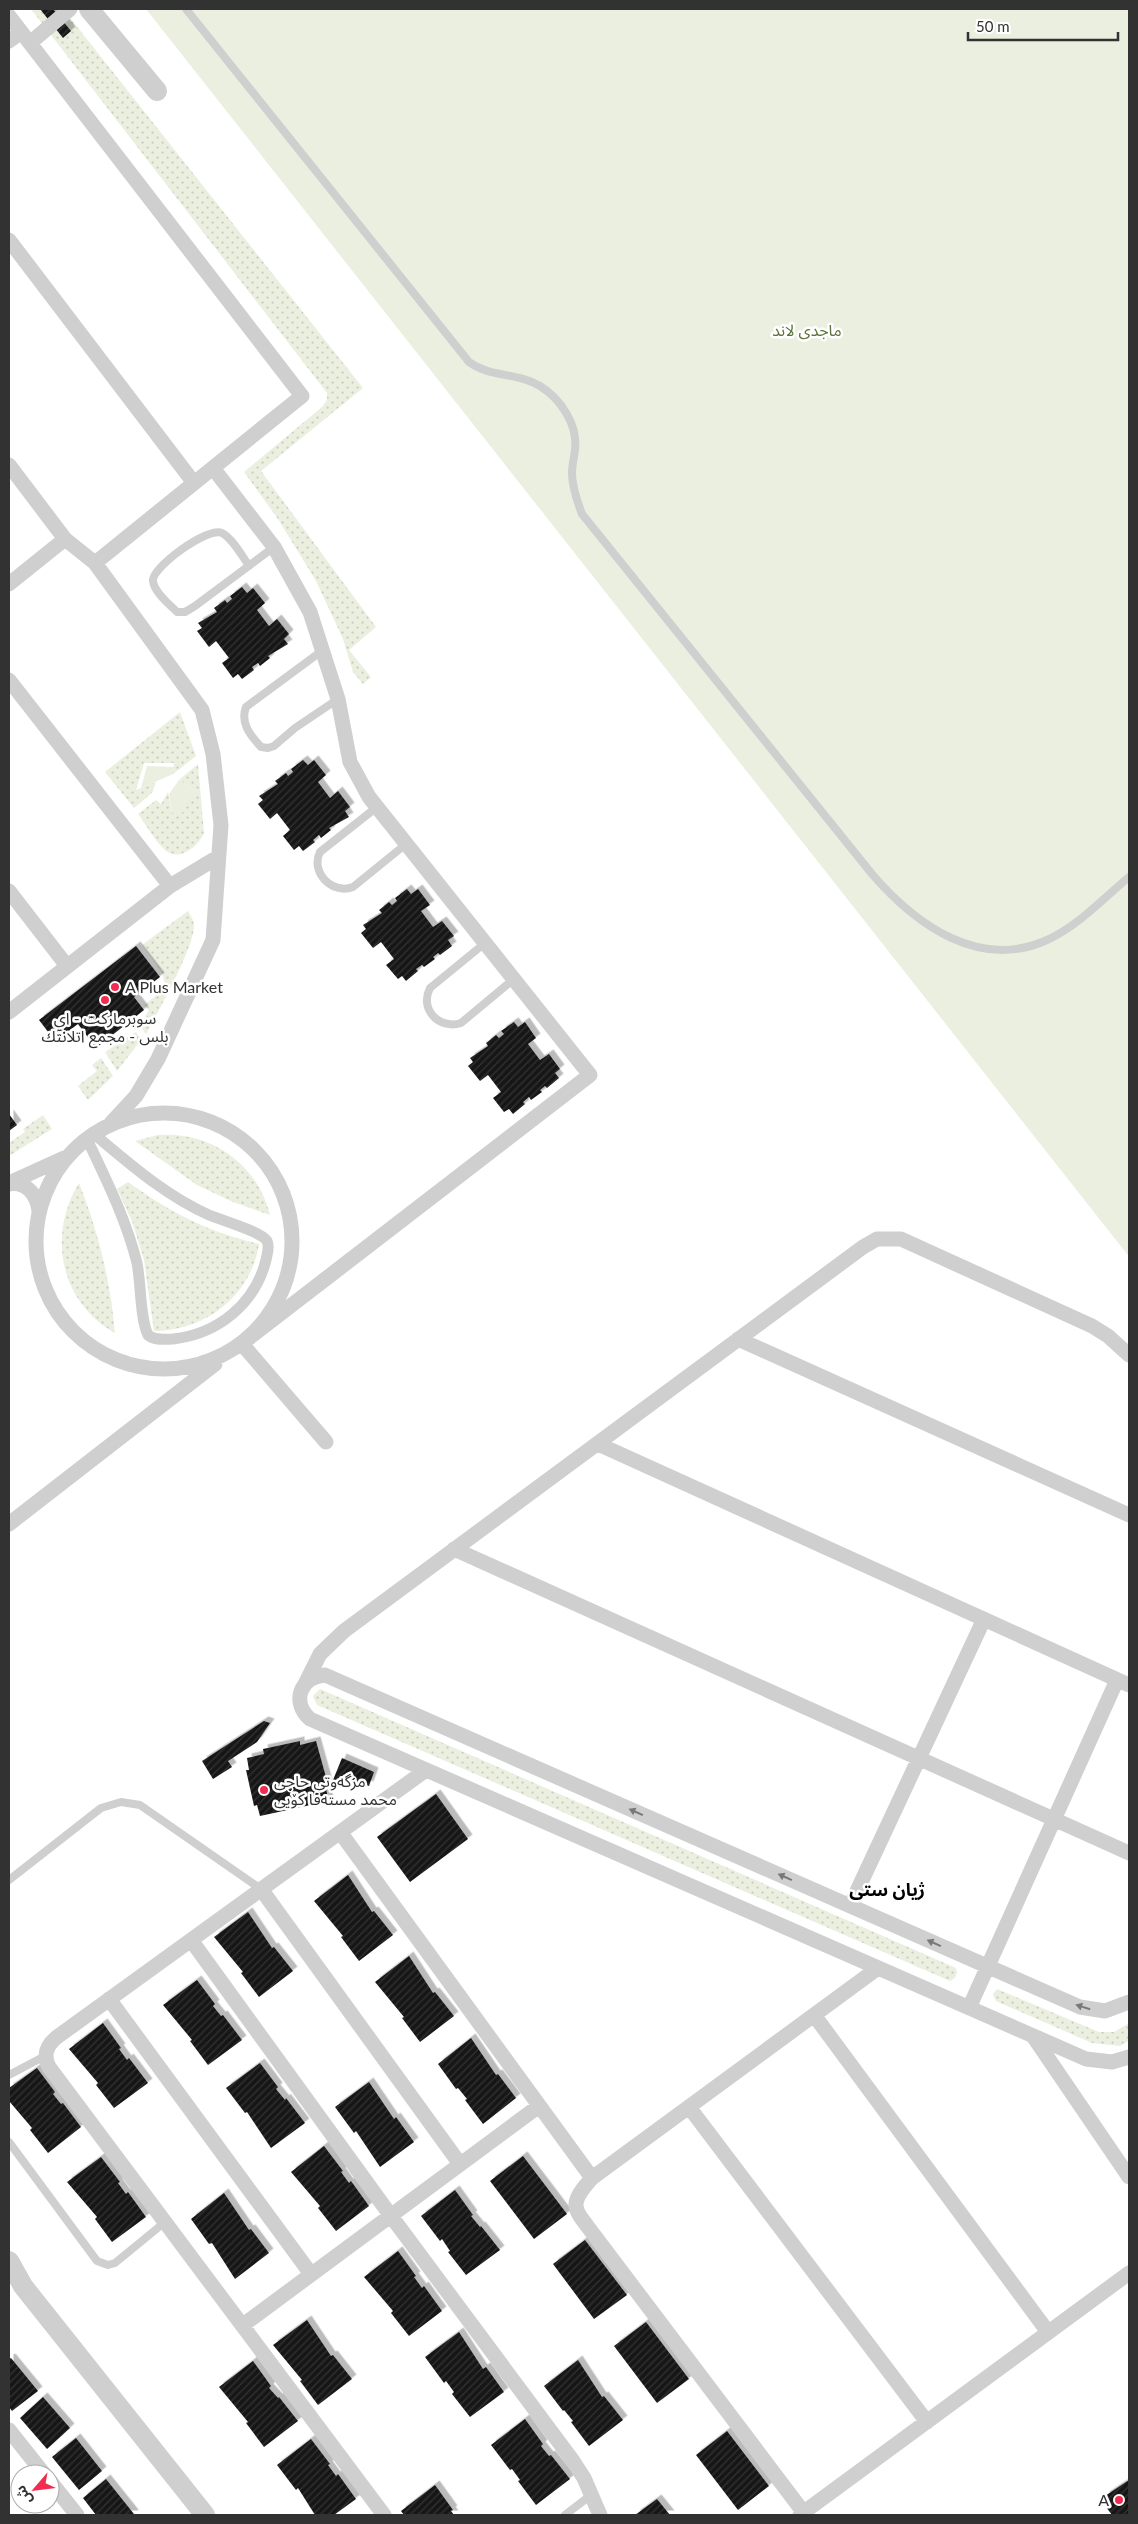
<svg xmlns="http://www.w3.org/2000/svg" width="1138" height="2524" viewBox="0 0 1138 2524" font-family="Lato,'Noto Sans Arabic',sans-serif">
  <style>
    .grass { fill: url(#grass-dots) }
    .park { fill: #eaefdf }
    .building { fill: url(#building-hatch); filter: url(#shadow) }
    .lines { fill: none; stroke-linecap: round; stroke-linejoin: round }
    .service { stroke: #cfcfcf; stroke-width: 8 }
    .pedestrian { stroke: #cfcfcf; stroke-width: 11 }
    .minor { stroke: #cfcfcf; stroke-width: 15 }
    .tertiary { stroke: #cfcfcf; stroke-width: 20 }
    .oneway { fill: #797979 }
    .poi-dot { fill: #f22b50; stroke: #fff; stroke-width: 2 }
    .labels { text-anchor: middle; stroke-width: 5; stroke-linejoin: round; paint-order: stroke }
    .park-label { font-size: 16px; fill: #5b723b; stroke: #fff }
    .poi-label { font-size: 16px; fill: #323232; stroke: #fff; text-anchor: start }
    .neighbourhood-label { font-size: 18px; font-weight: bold; fill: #000; stroke: #fff }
  </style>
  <defs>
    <pattern id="grass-dots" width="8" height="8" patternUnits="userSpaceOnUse" patternTransform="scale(1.25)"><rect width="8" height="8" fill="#eaefdf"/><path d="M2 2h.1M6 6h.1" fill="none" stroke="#c9cdc0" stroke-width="1.8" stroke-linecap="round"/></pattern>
    <pattern id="building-hatch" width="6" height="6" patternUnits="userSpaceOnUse" patternTransform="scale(1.25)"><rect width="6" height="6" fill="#191919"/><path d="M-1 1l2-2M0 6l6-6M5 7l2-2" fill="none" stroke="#323232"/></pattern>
    <filter id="shadow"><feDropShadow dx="4.5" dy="-4.5" stdDeviation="0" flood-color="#0004"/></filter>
  </defs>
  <rect width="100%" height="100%" fill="#fff"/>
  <path class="grass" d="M 31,9 L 63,9 L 363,388 L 261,471 L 376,627 L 349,650 L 371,677 L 363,684 L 353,672 L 343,639 L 316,581 L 278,519 L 244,472 L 322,407 L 327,400 L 327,393 Z
    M 180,712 L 196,756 L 173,774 L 174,763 L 144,763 L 136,790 L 156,782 L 152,793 L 134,808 L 105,772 Z
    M 198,764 L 204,833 C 198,847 179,862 165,850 C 155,841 146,825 138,814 L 156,800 L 161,804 L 168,792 L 172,813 L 196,791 L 179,780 Z
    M 188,911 C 190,915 194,920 194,925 C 195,946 157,1014 146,1034 L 140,1026 L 149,1010 L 144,1005 L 166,988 L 162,973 L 142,945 Z
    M 136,1032 L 141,1040 L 117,1071 L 105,1052 Z
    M 101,1058 L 113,1076 L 88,1100 L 78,1086 L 97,1071 L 92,1065 Z
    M 43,1115 L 52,1129 L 9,1156 L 9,1143 L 25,1132 L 23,1129 Z
    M 158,1135 C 210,1131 257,1163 270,1215 L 233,1202 L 197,1185 L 135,1141 Z
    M 128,1182 C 173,1214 206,1231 259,1244 C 251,1296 205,1331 154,1331 L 144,1260 L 132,1221 L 117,1189 Z
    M 79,1183 C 99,1234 110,1279 115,1333 C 60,1302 47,1235 79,1183 Z
    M 320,1689 L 956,1968 L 957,1972 L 955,1978 L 950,1981 L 317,1705 L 313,1696 Z
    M 997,1989 L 1099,2032 L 1114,2032 L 1129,2023 L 1129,2041 L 1120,2046 L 1092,2043 L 996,2001 L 993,1994 Z"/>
  <path class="park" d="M 146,9 L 1129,9 L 1129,1257 L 1127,1254 Z
    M 147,766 L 174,767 L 173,774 L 141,788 Z
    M 179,780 L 196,791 L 182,813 L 172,813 L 169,794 Z"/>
  <path class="building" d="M 40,9 L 53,9 L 71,31 L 63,38 Z
    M 242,587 L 247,593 L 253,588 L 265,603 L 257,610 L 269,626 L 277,619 L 289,634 L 284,639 L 288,644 L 268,656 L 270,658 L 260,666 L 258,663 L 252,667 L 254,670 L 242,679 L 238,674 L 233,678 L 222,663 L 229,658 L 216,641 L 209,647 L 197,631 L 202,628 L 198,623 L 217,612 L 214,608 L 225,600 L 227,603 L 232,599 L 230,596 Z
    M 303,760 L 308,765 L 314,760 L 326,775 L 318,782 L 330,798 L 338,791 L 350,807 L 345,811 L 349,817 L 329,828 L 331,830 L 321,838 L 319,835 L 313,840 L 315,842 L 303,851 L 299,846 L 294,850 L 283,836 L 290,830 L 277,813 L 270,819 L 258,804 L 263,800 L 259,796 L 278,784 L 275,781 L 286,773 L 288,776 L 293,772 L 291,769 Z
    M 407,889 L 411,894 L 418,889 L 430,905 L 421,911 L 433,927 L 442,921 L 454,936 L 448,940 L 452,946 L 440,955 L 438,953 L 433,957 L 435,959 L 424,967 L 422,965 L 416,969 L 418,971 L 406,981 L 402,976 L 398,979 L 386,965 L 394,959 L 381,942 L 373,948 L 361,933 L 366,929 L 363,925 L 382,913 L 379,910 L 389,902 L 392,905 L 397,901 L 395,898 Z
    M 136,946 L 160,977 L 134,997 L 144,1010 L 96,1048 L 78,1024 L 55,1041 L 39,1020 Z
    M 514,1022 L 518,1027 L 525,1022 L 536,1038 L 528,1044 L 540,1060 L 549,1054 L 560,1069 L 555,1073 L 559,1078 L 547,1088 L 545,1086 L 540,1090 L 542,1092 L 531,1100 L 529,1097 L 523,1102 L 525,1104 L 513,1114 L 509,1109 L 504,1112 L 493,1098 L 501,1092 L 488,1075 L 480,1081 L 468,1066 L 473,1062 L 470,1058 L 488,1046 L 486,1043 L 496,1035 L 499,1038 L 504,1034 L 501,1031 Z
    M 9,1114 L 17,1125 L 9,1131 Z
    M 264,1721 L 270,1723 L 257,1742 L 228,1761 L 232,1767 L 213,1779 L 202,1761 Z
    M 300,1741 L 300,1745 L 316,1741 L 329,1788 L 326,1789 L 329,1801 L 260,1816 L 257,1805 L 254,1806 L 246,1770 L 249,1770 L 247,1758 L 264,1754 L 263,1749 Z
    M 342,1758 L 374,1772 L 369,1786 L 359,1782 L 354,1789 L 333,1780 Z
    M 436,1794 L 468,1839 L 410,1882 L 377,1837 Z
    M 348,1875 L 372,1912 L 374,1911 L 393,1935 L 359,1961 L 341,1937 L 343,1936 L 314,1901 Z
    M 248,1912 L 272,1948 L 274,1947 L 293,1971 L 259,1997 L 241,1973 L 243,1972 L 214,1937 Z
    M 409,1956 L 433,1993 L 435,1992 L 454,2016 L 420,2042 L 402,2018 L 404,2017 L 375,1982 Z
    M 197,1980 L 215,2004 L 213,2006 L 221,2016 L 223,2015 L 242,2040 L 208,2065 L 190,2041 L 192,2040 L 163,2005 Z
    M 103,2023 L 121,2048 L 119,2049 L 127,2060 L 129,2058 L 148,2083 L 114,2108 L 96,2085 L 98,2083 L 69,2049 Z
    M 471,2038 L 496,2075 L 498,2074 L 516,2098 L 483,2124 L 465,2100 L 467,2099 L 458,2088 L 456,2089 L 438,2064 Z
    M 260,2063 L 278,2087 L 276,2089 L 285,2100 L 286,2098 L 305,2123 L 271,2148 L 247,2112 L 245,2113 L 226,2088 Z
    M 37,2068 L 55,2092 L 53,2094 L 61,2104 L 63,2103 L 81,2127 L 48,2153 L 30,2130 L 32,2128 L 9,2101 L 9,2088 Z
    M 369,2082 L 394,2119 L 396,2117 L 414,2142 L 380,2167 L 356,2131 L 354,2133 L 335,2107 Z
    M 324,2146 L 343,2171 L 341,2172 L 349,2183 L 351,2181 L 369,2206 L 336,2231 L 318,2208 L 320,2206 L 291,2172 Z
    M 523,2156 L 567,2214 L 534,2239 L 490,2181 Z
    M 101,2157 L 120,2182 L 118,2183 L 126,2194 L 128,2192 L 146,2217 L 112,2242 L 95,2219 L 97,2217 L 67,2182 Z
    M 455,2190 L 473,2215 L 471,2216 L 480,2227 L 481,2226 L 500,2250 L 466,2275 L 448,2252 L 450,2251 L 442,2239 L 440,2241 L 421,2216 Z
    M 224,2193 L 249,2230 L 251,2229 L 269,2253 L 235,2279 L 212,2243 L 209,2244 L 191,2219 Z
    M 585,2240 L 627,2295 L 594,2319 L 553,2264 Z
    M 398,2251 L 416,2276 L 414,2277 L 422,2288 L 424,2286 L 442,2311 L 409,2336 L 391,2313 L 393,2311 L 364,2277 Z
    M 307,2320 L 331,2356 L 333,2355 L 352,2379 L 318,2405 L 300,2381 L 302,2380 L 273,2345 Z
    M 646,2322 L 689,2379 L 657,2403 L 614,2346 Z
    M 459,2332 L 483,2369 L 486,2367 L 504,2392 L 470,2417 L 452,2394 L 454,2392 L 446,2381 L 444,2383 L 425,2357 Z
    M 11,2358 L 38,2391 L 12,2411 L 9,2407 L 9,2359 Z
    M 578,2360 L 602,2397 L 604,2396 L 623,2420 L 589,2446 L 571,2422 L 573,2421 L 564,2410 L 563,2411 L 544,2386 Z
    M 253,2361 L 271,2386 L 269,2388 L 278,2398 L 279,2397 L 298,2421 L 264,2447 L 246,2423 L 248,2422 L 219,2387 Z
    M 43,2397 L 70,2428 L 47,2449 L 20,2418 Z
    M 525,2419 L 543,2444 L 541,2446 L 549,2456 L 551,2455 L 570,2479 L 536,2505 L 518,2481 L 520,2480 L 512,2469 L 510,2470 L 491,2445 Z
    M 727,2431 L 769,2486 L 738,2510 L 696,2455 Z
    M 76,2438 L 102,2471 L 79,2490 L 52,2457 Z
    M 311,2439 L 330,2464 L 328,2465 L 336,2476 L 338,2474 L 356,2499 L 334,2515 L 315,2515 L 298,2488 L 296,2490 L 277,2465 Z
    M 106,2479 L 134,2514 L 133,2515 L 96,2515 L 83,2498 Z
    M 1129,2480 L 1129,2515 L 1112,2515 L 1106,2507 L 1111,2505 L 1105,2496 Z
    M 435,2485 L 453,2510 L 451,2511 L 454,2515 L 404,2515 L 401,2511 Z
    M 657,2499 L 670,2515 L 635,2515 Z"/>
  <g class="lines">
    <path class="service" d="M 186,9 L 469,362 C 491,378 517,372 540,386 C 561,399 578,425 575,450 C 574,458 572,465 572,473 C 572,487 577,501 582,514 L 872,874 C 915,924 979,971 1047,940 C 1078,926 1104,898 1129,877
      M 249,566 C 242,556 233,539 222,533 C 208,526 151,568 153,581 C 154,592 169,604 177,612 L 185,612 L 195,606 L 274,547
      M 323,650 L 246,707 C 240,723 250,735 261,747 L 268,748 L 274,746 L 295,728 L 338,699
      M 377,807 L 320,852 C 310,872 332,895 353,887 L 406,844
      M 485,943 L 430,988 C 419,1009 439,1030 461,1023 L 514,979
      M 9,1880 L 101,1808 L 121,1802 L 140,1805 L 261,1889
      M 9,2075 L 45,2056
      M 9,2142 L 97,2261 L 108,2265 L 115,2263 L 165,2222
      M 565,2515 L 591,2495"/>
    <path class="pedestrian" d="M 87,1139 C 106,1179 126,1219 137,1263 C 141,1283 140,1319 148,1335 C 155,1341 165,1339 173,1339 C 218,1334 255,1304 266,1260 C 267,1254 270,1247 267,1241 C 262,1232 221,1220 209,1215 C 166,1196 130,1164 94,1134"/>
    <path class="minor" d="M 9,16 L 302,396 L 95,563
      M 9,41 L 21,32
      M 30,43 L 70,9
      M 9,240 L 194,483
      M 9,465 L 65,539 L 95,563 L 202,710 L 213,754 L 221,825 L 213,940 L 158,1059 L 136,1096 L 111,1123
      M 213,468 L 274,547 L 310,612 L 338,699 L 350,762 L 369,797 L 590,1075 L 249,1338
      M 9,584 L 65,539
      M 9,680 L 170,886
      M 9,891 L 67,966
      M 9,1012 L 170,886 L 218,857
      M36 1241a128 128 0 1 1 256 0a128 128 0 1 1-256 0Z
      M 9,1183 L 64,1158
      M 9,1184 C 27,1181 38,1196 39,1212
      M 738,1339 L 1129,1515
      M 242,1344 L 326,1442
      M 598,1444 L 1129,1685
      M 9,1524 L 215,1364
      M 454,1549 L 1129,1853
      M 305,1684 L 320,1654 L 344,1631 L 863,1247 L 877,1239 L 901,1239 L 1092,1326 L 1108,1336 L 1129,1355
      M 340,1832 L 592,2178
      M 261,1889 L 460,2164
      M 850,1906 L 984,1619
      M 191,1940 L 391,2216 L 573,2461 L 584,2478 L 600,2515
      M 109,1999 L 311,2274
      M 1129,2002 L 1105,2011 L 1080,2007 L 325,1675 C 300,1677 291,1702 310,1719 L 1086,2059 L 1112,2062 L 1129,2057
      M 969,2008 L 1117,1680
      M 814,2015 L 1048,2332
      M 1033,2036 L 1129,2177
      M 689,2107 L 927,2422
      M 243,2325 L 539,2106
      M 9,2430 L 44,2474
      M 50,2481 L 77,2515
      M 804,2513 L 594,2235 C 574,2208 567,2206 592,2178 L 878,1968
      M 384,2515 L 49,2067 C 43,2055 46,2046 57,2037 L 426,1770
      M 800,2515 L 1129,2273"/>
    <path class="tertiary" d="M 89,9 L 157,91
      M 9,2261 L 23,2286 L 205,2515"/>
  </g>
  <defs><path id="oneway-solid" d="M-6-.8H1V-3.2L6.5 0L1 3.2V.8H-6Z" transform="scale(1.25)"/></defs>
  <g class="oneway">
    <use href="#oneway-solid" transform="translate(636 1812) rotate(-156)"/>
    <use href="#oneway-solid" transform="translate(785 1877) rotate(-156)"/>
    <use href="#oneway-solid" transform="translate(934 1943) rotate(-156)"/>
    <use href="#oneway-solid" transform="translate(1083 2007) rotate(-162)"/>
  </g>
  <g class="poi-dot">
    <circle cx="115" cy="987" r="5"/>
    <circle cx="105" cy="1000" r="5"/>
    <circle cx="264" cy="1790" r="5"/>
    <circle cx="1119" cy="2500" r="5"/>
  </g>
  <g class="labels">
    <g class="park-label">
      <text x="807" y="336">ماجدی لاند</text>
    </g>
    <g class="poi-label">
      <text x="125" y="993">A Plus Market</text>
      <text x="105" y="1024" text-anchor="middle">سوبرماركت - اي<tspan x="105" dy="18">بلس - مجمع اتلانتك</tspan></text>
      <text x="274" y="1787">مزگەوتی حاجی<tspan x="274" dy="18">محمد مستەفا کۆیی</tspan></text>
      <text x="1109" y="2506" text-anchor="end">A</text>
    </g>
    <g class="neighbourhood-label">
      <text x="887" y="1896">ژیان ستی</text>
    </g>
  </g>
  <rect width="1138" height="2524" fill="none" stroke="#323232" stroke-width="20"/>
  <g transform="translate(35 2489) rotate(242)"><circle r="24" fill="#ffffff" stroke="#adadad"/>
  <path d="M0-4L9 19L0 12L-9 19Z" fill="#f22b50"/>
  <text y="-8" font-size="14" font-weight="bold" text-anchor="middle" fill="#323232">ش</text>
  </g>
  <path d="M968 32v8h150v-8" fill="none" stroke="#323232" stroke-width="2.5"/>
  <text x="976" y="32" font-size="15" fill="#323232" stroke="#ffffff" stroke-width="4" paint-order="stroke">50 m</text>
</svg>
